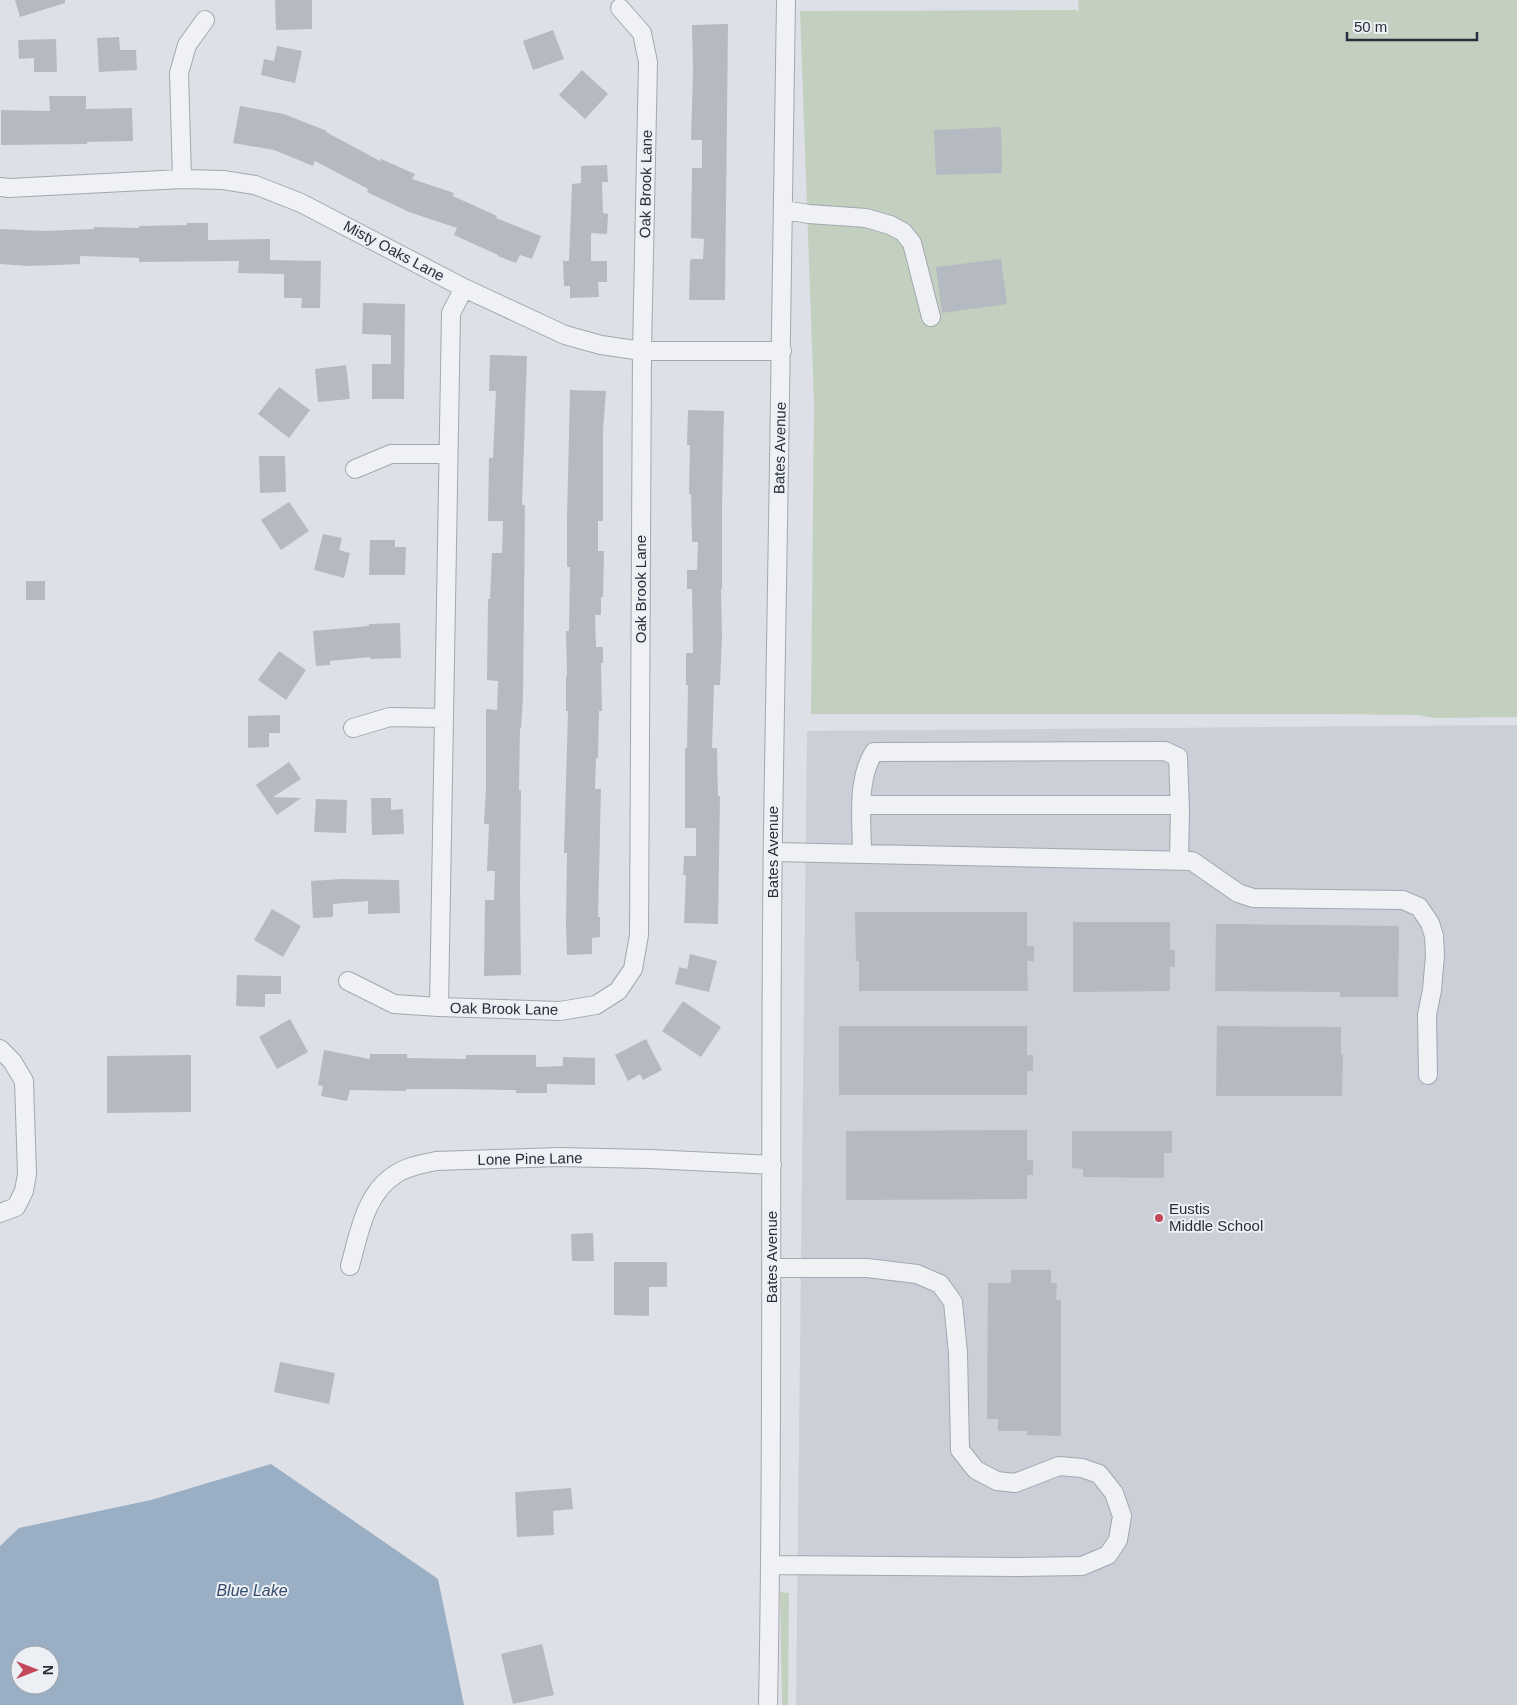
<svg xmlns="http://www.w3.org/2000/svg" width="1517" height="1705" viewBox="0 0 1517 1705" font-family="Helvetica,sans-serif">
  <style>
    .built { fill: #cbcfd7 }
    .green { fill: #c3cfbf }
    .water { fill: #9aaec4; fill-rule: evenodd }
    .building { fill: #b5bac2 }
    .lines { fill: none; stroke-linecap: round; stroke-linejoin: round }
    .minor-casing { stroke: #a3a7af; stroke-width: 20 }
    .minor { stroke: #eff1f5; stroke-width: 18 }
    .poi-dot { fill: #c5485a; stroke: #eceff4; stroke-width: 2 }
    .labels { text-anchor: middle; stroke-width: 4; stroke-linejoin: round; paint-order: stroke }
    .street-label { font-size: 15px; fill: #272f3b; stroke: #eceff4 }
    .poi-label { font-size: 15px; fill: #272f3b; stroke: #eceff4; text-anchor: start }
    .water-label { font-size: 16px; font-style: italic; fill: #344d6d; stroke: #eceff4 }
  </style>
  <rect width="100%" height="100%" fill="#dde0e6"/>
  <path class="built" d="M 1517,725 L 1517,1705 L 796,1705 L 807,731 Z"/>
  <path class="green" d="M 1078,0 L 1517,0 L 1517,717 L 1435,718 L 1418,715 L 1330,714 L 811,714 L 814,403 L 800,11 L 1076,10 L 1079,12 Z
    M 780,1592 L 789,1593 L 788,1705 L 782,1705 Z"/>
  <path class="water" d="M 271,1464 L 438,1579 L 464,1705 L 0,1705 L 0,1546 L 19,1528 L 151,1500 ZM 20,1655 L 50,1655 L 50,1685 L 20,1685 Z"/>
  <path class="building" d="M 15,0 L 65,0 L 65,3 L 20,17 Z
    M 275,0 L 312,0 L 312,29 L 276,30 Z
    M 728,24 L 725,300 L 689,300 L 690,263 L 691,259 L 703,259 L 704,239 L 691,238 L 692,168 L 702,168 L 702,140 L 691,140 L 693,72 L 692,25 Z
    M 553,30 L 564,59 L 533,70 L 523,41 Z
    M 119,37 L 120,50 L 136,50 L 137,70 L 99,72 L 97,38 Z
    M 56,39 L 57,72 L 34,72 L 34,58 L 19,59 L 18,40 Z
    M 277,46 L 302,51 L 295,83 L 261,75 L 264,59 L 274,61 Z
    M 582,70 L 608,94 L 585,119 L 559,95 Z
    M 49,96 L 86,96 L 86,109 L 132,108 L 133,141 L 87,142 L 87,144 L 1,145 L 1,110 L 50,111 Z
    M 240,106 L 284,114 L 327,131 L 326,132 L 380,161 L 381,159 L 415,174 L 412,179 L 454,193 L 453,196 L 497,216 L 496,218 L 541,236 L 532,259 L 520,255 L 516,263 L 498,256 L 498,255 L 454,235 L 457,228 L 409,212 L 367,192 L 368,189 L 315,161 L 313,166 L 274,150 L 233,143 Z
    M 1001,127 L 1002,173 L 936,175 L 934,130 Z
    M 607,165 L 608,182 L 602,182 L 603,213 L 608,214 L 607,234 L 591,233 L 591,261 L 607,261 L 607,282 L 598,282 L 599,297 L 570,298 L 570,286 L 564,286 L 563,261 L 569,261 L 572,184 L 581,183 L 581,166 Z
    M 187,223 L 208,223 L 208,240 L 270,239 L 270,260 L 321,261 L 320,308 L 301,308 L 302,298 L 284,298 L 284,274 L 238,273 L 239,261 L 139,262 L 139,258 L 80,256 L 80,264 L 30,266 L 0,264 L 0,229 L 44,231 L 94,229 L 94,227 L 139,228 L 139,226 L 187,225 Z
    M 1001,259 L 1007,304 L 942,313 L 936,267 Z
    M 363,303 L 405,304 L 404,399 L 372,399 L 372,364 L 391,364 L 391,335 L 362,334 Z
    M 490,355 L 527,356 L 522,505 L 525,505 L 523,697 L 521,728 L 520,728 L 519,790 L 521,790 L 520,888 L 521,975 L 484,976 L 485,900 L 494,900 L 495,871 L 487,871 L 489,824 L 484,824 L 486,789 L 486,709 L 497,710 L 498,681 L 487,680 L 488,599 L 490,599 L 492,553 L 502,553 L 503,521 L 488,521 L 489,458 L 493,458 L 496,391 L 489,391 Z
    M 346,365 L 350,399 L 318,402 L 315,369 Z
    M 279,387 L 310,410 L 289,438 L 258,414 Z
    M 570,390 L 606,391 L 603,429 L 603,521 L 598,521 L 598,551 L 604,551 L 603,597 L 601,597 L 601,615 L 595,615 L 596,647 L 603,647 L 603,663 L 601,663 L 602,711 L 599,711 L 598,758 L 596,758 L 595,789 L 601,789 L 598,917 L 600,917 L 600,937 L 592,938 L 592,954 L 567,955 L 566,923 L 567,853 L 564,853 L 568,711 L 566,711 L 566,676 L 567,676 L 566,631 L 569,631 L 570,567 L 567,567 L 567,520 Z
    M 688,410 L 724,411 L 722,507 L 722,589 L 721,589 L 722,636 L 720,685 L 714,685 L 712,748 L 717,748 L 718,796 L 720,796 L 718,924 L 684,923 L 686,875 L 683,875 L 684,856 L 696,856 L 696,828 L 685,828 L 685,749 L 687,748 L 688,685 L 686,685 L 686,653 L 693,653 L 692,589 L 687,589 L 687,570 L 697,570 L 698,542 L 692,542 L 691,494 L 689,494 L 690,445 L 687,445 Z
    M 259,456 L 285,456 L 286,492 L 260,493 Z
    M 289,502 L 309,531 L 281,550 L 261,520 Z
    M 323,534 L 342,538 L 339,550 L 350,553 L 344,578 L 314,570 Z
    M 370,540 L 395,540 L 395,547 L 406,547 L 405,575 L 369,575 Z
    M 26,581 L 45,581 L 45,600 L 26,600 Z
    M 400,623 L 401,658 L 370,659 L 370,657 L 330,661 L 330,665 L 316,666 L 313,631 L 369,626 L 369,624 Z
    M 279,651 L 306,670 L 286,700 L 258,680 Z
    M 280,715 L 280,733 L 269,733 L 269,747 L 248,748 L 248,716 Z
    M 289,762 L 301,779 L 273,797 L 301,798 L 277,815 L 256,785 Z
    M 371,798 L 391,798 L 391,810 L 403,809 L 404,834 L 372,835 Z
    M 316,799 L 347,800 L 346,833 L 314,832 Z
    M 342,879 L 399,880 L 400,913 L 368,914 L 368,901 L 333,904 L 333,917 L 313,918 L 311,881 Z
    M 272,909 L 301,926 L 283,957 L 254,940 Z
    M 855,912 L 1027,912 L 1027,946 L 1034,946 L 1034,961 L 1027,961 L 1028,991 L 859,991 L 859,961 L 856,961 Z
    M 1073,922 L 1170,922 L 1170,950 L 1175,950 L 1175,967 L 1170,967 L 1170,991 L 1073,992 Z
    M 1216,924 L 1399,926 L 1398,997 L 1340,997 L 1340,992 L 1215,991 Z
    M 690,954 L 717,961 L 709,992 L 675,984 L 679,967 L 687,969 Z
    M 237,975 L 281,976 L 281,994 L 265,994 L 265,1007 L 236,1006 Z
    M 683,1001 L 721,1027 L 701,1057 L 662,1031 Z
    M 290,1019 L 308,1052 L 277,1069 L 259,1037 Z
    M 839,1026 L 1027,1026 L 1027,1055 L 1033,1055 L 1033,1071 L 1027,1071 L 1027,1095 L 839,1095 Z
    M 1217,1026 L 1341,1027 L 1341,1055 L 1343,1055 L 1342,1096 L 1216,1096 Z
    M 646,1039 L 662,1070 L 643,1080 L 640,1074 L 628,1081 L 615,1055 Z
    M 324,1050 L 370,1059 L 370,1054 L 407,1054 L 407,1058 L 466,1059 L 466,1055 L 536,1055 L 536,1067 L 563,1066 L 563,1057 L 595,1058 L 595,1085 L 547,1084 L 547,1093 L 516,1093 L 516,1090 L 452,1089 L 406,1089 L 406,1091 L 350,1090 L 347,1101 L 321,1096 L 323,1086 L 318,1085 Z
    M 191,1055 L 191,1112 L 107,1113 L 107,1056 Z
    M 1027,1130 L 1027,1160 L 1033,1160 L 1033,1175 L 1027,1175 L 1027,1199 L 846,1200 L 846,1131 Z
    M 1072,1131 L 1172,1131 L 1172,1153 L 1164,1153 L 1164,1178 L 1083,1177 L 1083,1169 L 1072,1168 Z
    M 593,1233 L 594,1261 L 572,1261 L 571,1234 Z
    M 614,1262 L 667,1262 L 667,1287 L 649,1287 L 649,1316 L 614,1315 Z
    M 1011,1270 L 1051,1270 L 1051,1283 L 1057,1283 L 1056,1300 L 1061,1300 L 1061,1436 L 1027,1435 L 1027,1431 L 998,1431 L 998,1419 L 987,1419 L 988,1283 L 1011,1283 Z
    M 280,1362 L 335,1373 L 329,1404 L 274,1392 Z
    M 571,1488 L 573,1509 L 553,1511 L 554,1535 L 517,1537 L 515,1492 Z
    M 542,1644 L 554,1695 L 513,1704 L 501,1654 Z"/>
  <g class="lines">
    <defs>
      <path id="minor" d="M 182,179 L 179,73 L 187,45 L 205,20
        M 0,187 L 9,188 L 182,179 L 223,180 L 255,185 L 301,203 L 464,288 L 565,335 L 601,345 L 642,351 L 782,351
        M 784,210 L 809,214 L 866,218 L 890,225 L 903,232 L 912,243 L 931,317
        M 355,469 L 391,454 L 448,454
        M 353,728 L 390,717 L 444,718
        M 862,805 L 1179,805
        M 773,852 L 1192,861 L 1238,893 L 1253,898 L 1403,900 L 1419,907 L 1430,923 L 1434,936 L 1435,955 L 1432,990 L 1427,1015 L 1428,1075
        M 862,853 C 862,821 856,781 874,752 L 1165,751 L 1178,757 L 1180,810 L 1179,860
        M 348,981 L 394,1004 L 439,1007 L 560,1011 L 596,1005 L 618,991 L 633,969 L 639,935 L 642,351 L 648,62 L 642,33 L 620,8
        M 439,1007 L 451,313 L 464,288
        M 0,1049 L 12,1061 L 24,1081 L 27,1174 L 24,1191 L 16,1207 L 0,1213
        M 350,1266 C 359,1234 365,1193 396,1174 C 408,1166 423,1164 436,1161 L 558,1157 L 650,1159 L 772,1165
        M 771,1565 L 1018,1567 L 1082,1566 L 1108,1555 L 1118,1540 L 1122,1516 L 1114,1493 L 1099,1474 L 1082,1468 L 1059,1466 L 1015,1483 L 997,1481 L 976,1470 L 960,1450 L 958,1353 L 953,1302 L 940,1284 L 917,1274 L 867,1268 L 772,1268
        M 768,1705 C 774,1414 769,1122 773,831 C 776,554 784,277 786,0"/>
    </defs>
    <use href="#minor" class="minor-casing"/>
    <use href="#minor" class="minor"/>
  </g>
  <circle class="poi-dot" cx="1159" cy="1218" r="5"/>
  <g class="labels">
    <g class="street-label">
      <text transform="translate(646 184) rotate(-89)" y="5">Oak Brook Lane</text>
      <text transform="translate(394 251) rotate(28)" y="5">Misty Oaks Lane</text>
      <text transform="translate(780 448) rotate(-89)" y="5">Bates Avenue</text>
      <text transform="translate(641 589) rotate(-90)" y="5">Oak Brook Lane</text>
      <text transform="translate(773 852) rotate(-90)" y="5">Bates Avenue</text>
      <text transform="translate(504 1009) rotate(1)" y="5">Oak Brook Lane</text>
      <text transform="translate(530 1159) rotate(-1)" y="5">Lone Pine Lane</text>
      <text transform="translate(772 1257) rotate(-90)" y="5">Bates Avenue</text>
    </g>
    <g class="poi-label">
      <text x="1169" y="1214">Eustis<tspan x="1169" dy="17">Middle School</tspan></text>
    </g>
    <g class="water-label">
      <text x="252" y="1596">Blue Lake</text>
    </g>
  </g>
  <g transform="translate(35 1670) rotate(90)"><circle r="24" fill="#eceff4" stroke="#9da2aa"/>
  <path d="M0-4L9 19L0 12L-9 19Z" fill="#c5485a"/>
  <text y="-8" font-size="14" font-weight="bold" text-anchor="middle" fill="#272f3b">N</text>
  </g>
  <path d="M1347 32v8h130v-8" fill="none" stroke="#272f3b" stroke-width="2.5"/>
  <text x="1354" y="32" font-size="15" fill="#272f3b" stroke="#eceff4" stroke-width="4" paint-order="stroke">50 m</text>
</svg>
